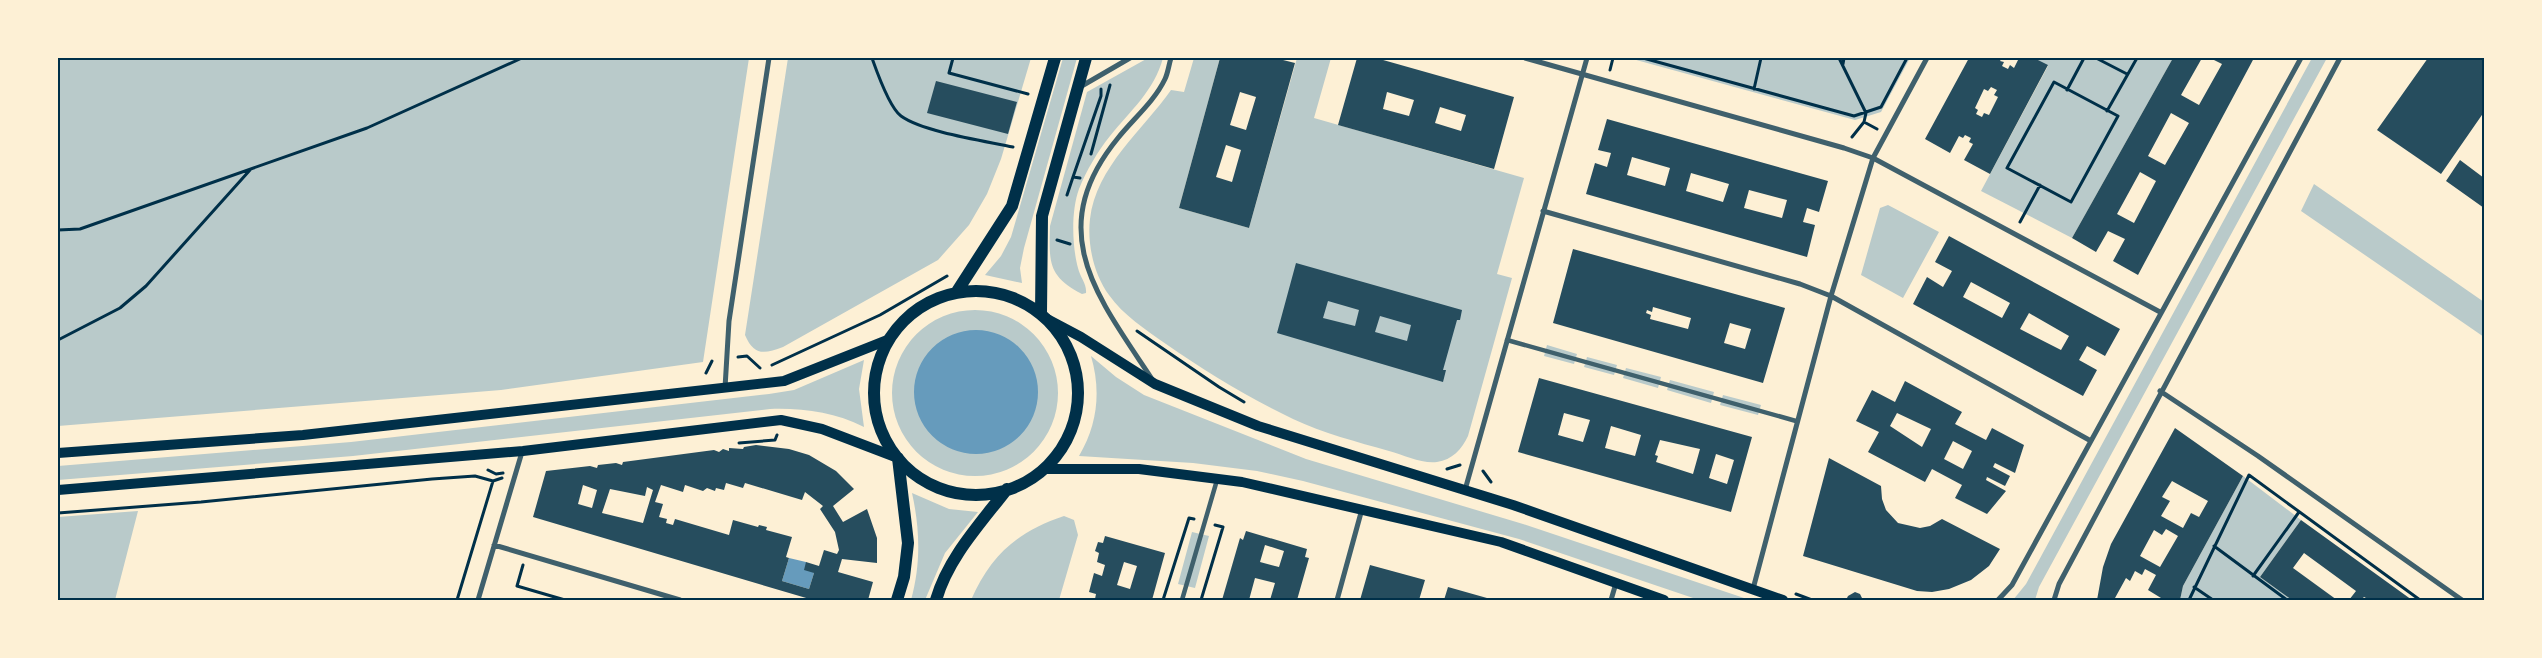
<svg xmlns="http://www.w3.org/2000/svg" width="2542" height="658" viewBox="0 0 2542 658" font-family="Quicksand,sans-serif">
  <style>
    .green { fill: #b9caca }
    .water { fill: #669bbc }
    .building { fill: #264d5e; fill-rule: evenodd }
    .lines { fill: none; stroke-linecap: round; stroke-linejoin: round }
    .path { stroke: #003049; stroke-width: 3 }
    .pedestrian { stroke: #3f606c; stroke-width: 4.5 }
    .minor { stroke: #3f606c; stroke-width: 5 }
    .secondary { stroke: #003049; stroke-width: 10 }
    .primary { stroke: #003049; stroke-width: 12 }
    .neatline { fill: none; stroke: #003049; stroke-width: 2 }
  </style>
  <rect width="100%" height="100%" fill="#fdf0d5"/>
  <path class="green" d="M 58,58 L 749,58 L 703,362 L 501,390 L 58,426 Z
    M 788,58 L 1031,58 L 1001,159 L 987,194 L 969,225 L 938,260 L 783,347 C 764,354 754,356 745,335 Z
    M 1063,58 L 1077,58 L 1024,248 L 1020,268 L 1022,283 L 985,275 L 1001,256 L 1011,237 Z
    M 1148,58 L 1163,58 C 1154,91 1131,110 1110,136 C 1098,151 1086,171 1079,189 C 1071,211 1072,246 1078,268 C 1080,277 1087,284 1086,293 L 1082,294 C 1048,276 1049,263 1050,226 L 1087,92 Z
    M 1194,58 L 1220,58 L 1179,208 L 1249,228 L 1297,58 L 1331,58 L 1314,118 L 1524,178 L 1497,274 L 1512,278 L 1468,436 C 1462,449 1452,460 1437,462 C 1422,464 1404,455 1389,451 C 1357,442 1323,433 1293,419 C 1249,398 1206,372 1166,344 C 1146,330 1123,315 1109,295 C 1094,275 1087,244 1090,219 C 1096,167 1143,130 1171,90 L 1184,92 Z
    M 1629,58 L 1910,58 L 1881,112 L 1855,120 Z
    M 2034,58 L 2173,58 L 2072,238 L 1981,191 L 2048,66 Z
    M 2312,58 L 2327,58 L 2039,587 L 2035,600 L 2013,600 L 2026,584 Z
    M 2314,184 L 2484,302 L 2484,337 L 2301,211 Z
    M 1888,205 L 1939,232 L 1903,298 L 1861,275 L 1880,208 Z
    M892 393a83 83 0 1 1 166 0a83 83 0 1 1-166 0Z
    M 1547,345 L 1577,354 L 1574,364 L 1544,356 Z
    M 1091,356 L 1116,377 L 1144,395 L 1306,459 L 1523,524 L 1750,600 L 1699,600 L 1519,539 L 1303,481 L 1257,471 L 1193,463 L 1079,456 C 1098,424 1101,390 1091,356 Z
    M 1587,357 L 1617,365 L 1614,375 L 1584,367 Z
    M 864,360 L 859,389 L 864,427 C 834,412 803,408 770,409 L 353,456 L 58,480 L 58,466 L 351,442 L 769,394 L 794,390 Z
    M 1626,368 L 1661,377 L 1658,388 L 1623,378 Z
    M 1670,380 L 1714,392 L 1711,403 L 1667,390 Z
    M 1723,395 L 1761,405 L 1758,415 L 1720,405 Z
    M 2243,476 L 2301,520 L 2260,577 L 2292,600 L 2180,600 L 2183,586 Z
    M 912,493 L 949,509 L 978,512 L 945,553 L 925,600 L 911,600 C 921,564 920,529 912,493 Z
    M 138,511 L 115,600 L 58,600 L 58,517 Z
    M 1064,516 L 1074,520 L 1078,535 L 1059,600 L 971,600 C 991,555 1017,532 1064,516 Z
    M 1192,532 L 1209,536 L 1195,588 L 1178,584 Z"/>
  <path class="water" d="M914 392a62 62 0 1 1 124 0a62 62 0 1 1-124 0Z
    M 789,558 L 806,562 L 814,573 L 809,589 L 782,581 Z"/>
  <path class="building" d="M 1220,58 L 1275,58 L 1295,63 L 1249,228 L 1179,208 ZM 1240,92 L 1256,97 L 1246,130 L 1230,125 ZM 1226,145 L 1241,150 L 1232,182 L 1216,177 Z
    M 1357,58 L 1376,58 L 1514,97 L 1494,169 L 1338,125 ZM 1387,92 L 1414,100 L 1409,116 L 1383,109 ZM 1440,107 L 1466,115 L 1461,131 L 1435,123 Z
    M 1969,58 L 2002,58 L 2000,61 L 2004,62 L 2002,66 L 2008,69 L 2010,65 L 2014,68 L 2019,58 L 2034,58 L 2048,65 L 1990,174 L 1964,160 L 1973,144 L 1969,142 L 1971,138 L 1965,135 L 1963,138 L 1959,136 L 1950,153 L 1925,139 ZM 1991,87 L 1997,90 L 1994,95 L 1998,97 L 1989,115 L 1984,113 L 1982,117 L 1976,114 L 1978,110 L 1975,108 L 1984,89 L 1988,91 Z
    M 2173,58 L 2202,58 L 2181,95 L 2199,105 L 2222,64 L 2210,58 L 2254,58 L 2138,275 L 2113,261 L 2125,239 L 2108,231 L 2096,252 L 2072,238 ZM 2171,113 L 2189,123 L 2165,165 L 2148,156 ZM 2140,172 L 2156,181 L 2134,223 L 2117,214 Z
    M 2428,58 L 2484,58 L 2484,112 L 2441,174 L 2377,130 Z
    M 936,81 L 1017,102 L 1008,134 L 927,113 Z
    M 1607,119 L 1828,181 L 1819,212 L 1807,208 L 1803,222 L 1815,225 L 1807,257 L 1586,194 L 1595,163 L 1607,167 L 1611,153 L 1598,150 ZM 1632,157 L 1670,168 L 1665,186 L 1627,175 ZM 1691,173 L 1729,184 L 1723,202 L 1686,191 ZM 1749,190 L 1787,200 L 1782,218 L 1744,208 Z
    M 2460,160 L 2484,178 L 2484,208 L 2446,181 Z
    M 1949,236 L 2120,329 L 2105,356 L 2087,346 L 2079,360 L 2097,370 L 2083,396 L 1913,304 L 1927,277 L 1943,287 L 1952,271 L 1935,262 ZM 1971,282 L 2010,303 L 2002,318 L 1963,297 ZM 2029,313 L 2069,336 L 2061,350 L 2020,329 Z
    M 1573,249 L 1785,308 L 1763,383 L 1553,323 ZM 1653,307 L 1691,318 L 1688,329 L 1650,319 L 1651,315 L 1646,313 L 1647,310 L 1652,312 ZM 1730,323 L 1751,329 L 1745,349 L 1724,343 Z
    M 1296,263 L 1462,310 L 1460,320 L 1457,320 L 1443,370 L 1446,370 L 1443,382 L 1277,333 ZM 1328,301 L 1359,310 L 1355,326 L 1323,318 ZM 1380,316 L 1411,325 L 1407,341 L 1375,332 Z
    M 1539,378 L 1752,437 L 1731,512 L 1518,452 ZM 1564,413 L 1590,420 L 1583,442 L 1558,435 ZM 1611,426 L 1641,435 L 1635,456 L 1605,448 ZM 1660,440 L 1700,449 L 1693,474 L 1656,462 L 1658,456 L 1655,455 ZM 1716,454 L 1734,460 L 1727,484 L 1709,478 Z
    M 1905,381 L 1962,412 L 1955,424 L 1986,440 L 1992,428 L 2024,445 L 2015,473 L 1995,463 L 1993,467 L 2010,476 L 2005,486 L 1987,477 L 1986,480 L 2006,491 L 1987,514 L 1955,498 L 1962,485 L 1932,469 L 1925,482 L 1868,452 L 1879,432 L 1856,421 L 1872,390 L 1895,402 ZM 1897,413 L 1931,429 L 1922,447 L 1890,426 ZM 1953,441 L 1972,451 L 1963,469 L 1944,459 Z
    M 2175,428 L 2243,476 L 2183,586 L 2180,600 L 2161,600 L 2161,598 L 2148,590 L 2156,575 L 2145,569 L 2142,575 L 2135,571 L 2130,581 L 2126,578 L 2115,598 L 2126,600 L 2097,600 L 2103,567 L 2111,544 ZM 2172,481 L 2208,501 L 2199,517 L 2191,513 L 2183,528 L 2161,516 L 2170,501 L 2162,497 ZM 2166,529 L 2178,536 L 2160,567 L 2140,556 L 2154,530 L 2162,535 Z
    M 756,445 L 789,449 L 809,455 L 836,471 L 854,489 L 833,506 L 843,522 L 867,509 L 877,538 L 877,563 L 842,559 L 838,572 L 873,582 L 868,600 L 813,600 L 533,517 L 546,471 L 590,466 L 597,468 L 598,465 L 616,463 L 622,465 L 623,462 L 714,450 L 719,452 L 723,449 L 729,451 L 729,448 L 743,449 L 744,447 ZM 726,483 L 743,488 L 745,483 L 802,500 L 805,492 L 823,506 L 820,509 L 835,532 L 839,550 L 837,554 L 824,550 L 819,566 L 806,562 L 804,570 L 814,573 L 809,589 L 782,581 L 789,558 L 786,557 L 792,537 L 766,530 L 767,527 L 759,525 L 758,527 L 733,520 L 729,535 L 675,519 L 673,525 L 666,523 L 667,519 L 659,517 L 663,504 L 655,502 L 661,485 L 683,492 L 685,485 L 703,491 L 707,488 L 715,491 L 716,488 L 724,490 ZM 583,485 L 597,490 L 592,508 L 578,504 ZM 647,487 L 653,490 L 643,523 L 602,513 L 610,489 L 645,496 Z
    M 1829,458 L 1881,486 L 1882,499 L 1886,510 L 1898,523 L 1920,528 L 1930,526 L 1942,519 L 2000,549 L 1989,566 L 1971,580 L 1949,589 L 1932,592 L 1917,591 L 1803,556 Z
    M 2301,520 L 2412,600 L 2370,600 L 2364,597 L 2361,600 L 2349,600 L 2356,591 L 2304,553 L 2293,568 L 2337,600 L 2292,600 L 2260,577 Z
    M 1246,531 L 1307,549 L 1305,557 L 1309,558 L 1297,600 L 1270,600 L 1275,583 L 1255,578 L 1249,600 L 1222,600 L 1240,538 L 1243,540 ZM 1265,545 L 1284,551 L 1279,567 L 1260,562 Z
    M 1105,536 L 1165,553 L 1152,600 L 1101,600 L 1095,599 L 1096,594 L 1089,592 L 1094,573 L 1102,576 L 1105,565 L 1097,562 L 1099,553 L 1095,551 L 1098,542 L 1103,543 ZM 1124,562 L 1137,566 L 1130,589 L 1117,585 Z
    M 1370,565 L 1425,580 L 1419,600 L 1360,600 Z
    M 1448,587 L 1494,600 L 1444,600 Z
    M 1855,592 L 1860,594 L 1863,600 L 1846,600 L 1848,596 Z"/>
  <g class="lines">
    <path class="path" d="M 872,58 C 877,72 889,107 901,116 C 923,132 985,141 1013,147
      M 953,58 L 949,73 L 1028,94
      M 1643,58 L 1854,116 L 1881,107 L 1907,58
      M 1839,58 L 1866,113 L 1864,122
      M 2096,58 L 2127,74
      M 1843,64 L 1844,58
      M 1610,70 L 1613,58
      M 2054,82 L 2118,116 L 2071,202 L 2007,168 Z
      M 1754,89 L 1761,58
      M 2067,90 L 2084,58
      M 2107,111 L 2137,58
      M 1852,137 L 1864,122 L 1877,129
      M 1091,154 L 1110,85
      M 1080,178 L 1073,177 L 1101,96 L 1101,89
      M 1067,195 L 1073,177
      M 2020,222 L 2040,185
      M 58,230 L 80,229 L 367,128 L 522,58
      M 1057,240 L 1070,244
      M 1137,331 L 1219,387 L 1244,402
      M 58,340 L 120,308 L 146,286 L 250,170
      M 738,357 L 747,356 L 760,368
      M 772,365 L 880,315 L 947,276
      M 706,373 L 712,361
      M 739,443 L 775,440 L 777,435
      M 1447,469 L 1460,465
      M 488,470 L 496,474 L 503,473
      M 1483,471 L 1491,482
      M 58,513 L 201,502 L 432,479 L 475,476 L 493,481 L 502,478
      M 2214,546 L 2287,600
      M 523,565 L 517,586 L 565,600
      M 2253,576 L 2299,512
      M 2194,587 L 2213,600
      M 1796,594 L 1812,600
      M 457,600 L 493,481
      M 1163,600 L 1189,518 L 1194,519
      M 1201,600 L 1223,527 L 1215,525
      M 2189,600 L 2249,475 L 2420,600"/>
    <path class="pedestrian" d="M 1507,340 L 1796,421
      M 1182,600 L 1217,480"/>
    <path class="minor" d="M 1525,58 L 1844,148 L 1873,158 L 2160,312
      M 1080,87 L 1130,58
      M 1543,211 L 1800,284 L 1831,296 L 2091,441
      M 1152,379 C 1098,297 1042,231 1118,138 C 1133,119 1154,102 1165,79 C 1168,73 1169,64 1171,58
      M 725,388 L 729,321 L 769,58
      M 2160,391 L 2258,456 L 2462,600
      M 1465,490 L 1587,58
      M 494,545 L 680,600
      M 1753,589 L 1831,296 L 1873,158 L 1927,58
      M 478,600 L 522,452
      M 1337,600 L 1362,509
      M 1611,600 L 1616,583
      M 1998,600 L 2012,585 L 2301,58
      M 2054,600 L 2059,584 L 2340,58"/>
    <path class="secondary" d="M 1047,319 L 1081,337 L 1155,384 L 1258,426 L 1513,505 L 1783,600
      M 58,453 L 303,435 L 784,381 L 890,339
      M 1044,469 L 1139,469 L 1242,482 L 1501,542 L 1664,600
      M 58,490 L 523,451 L 781,420 L 822,429 L 898,458"/>
    <path class="primary" d="M874 393a102 102 0 1 1 204 0a102 102 0 1 1-204 0Z
      M 956,293 L 1012,206 L 1055,58
      M 1041,314 L 1042,216 L 1086,58
      M 897,600 L 904,577 L 908,543 L 898,458
      M 936,600 C 948,558 980,524 1007,489"/>
  </g>
  <rect width="2542" height="658" fill="none" stroke="#fdf0d5" stroke-width="118"/>
  <rect x="59" y="59" width="2424" height="540" class="neatline"/>
</svg>
